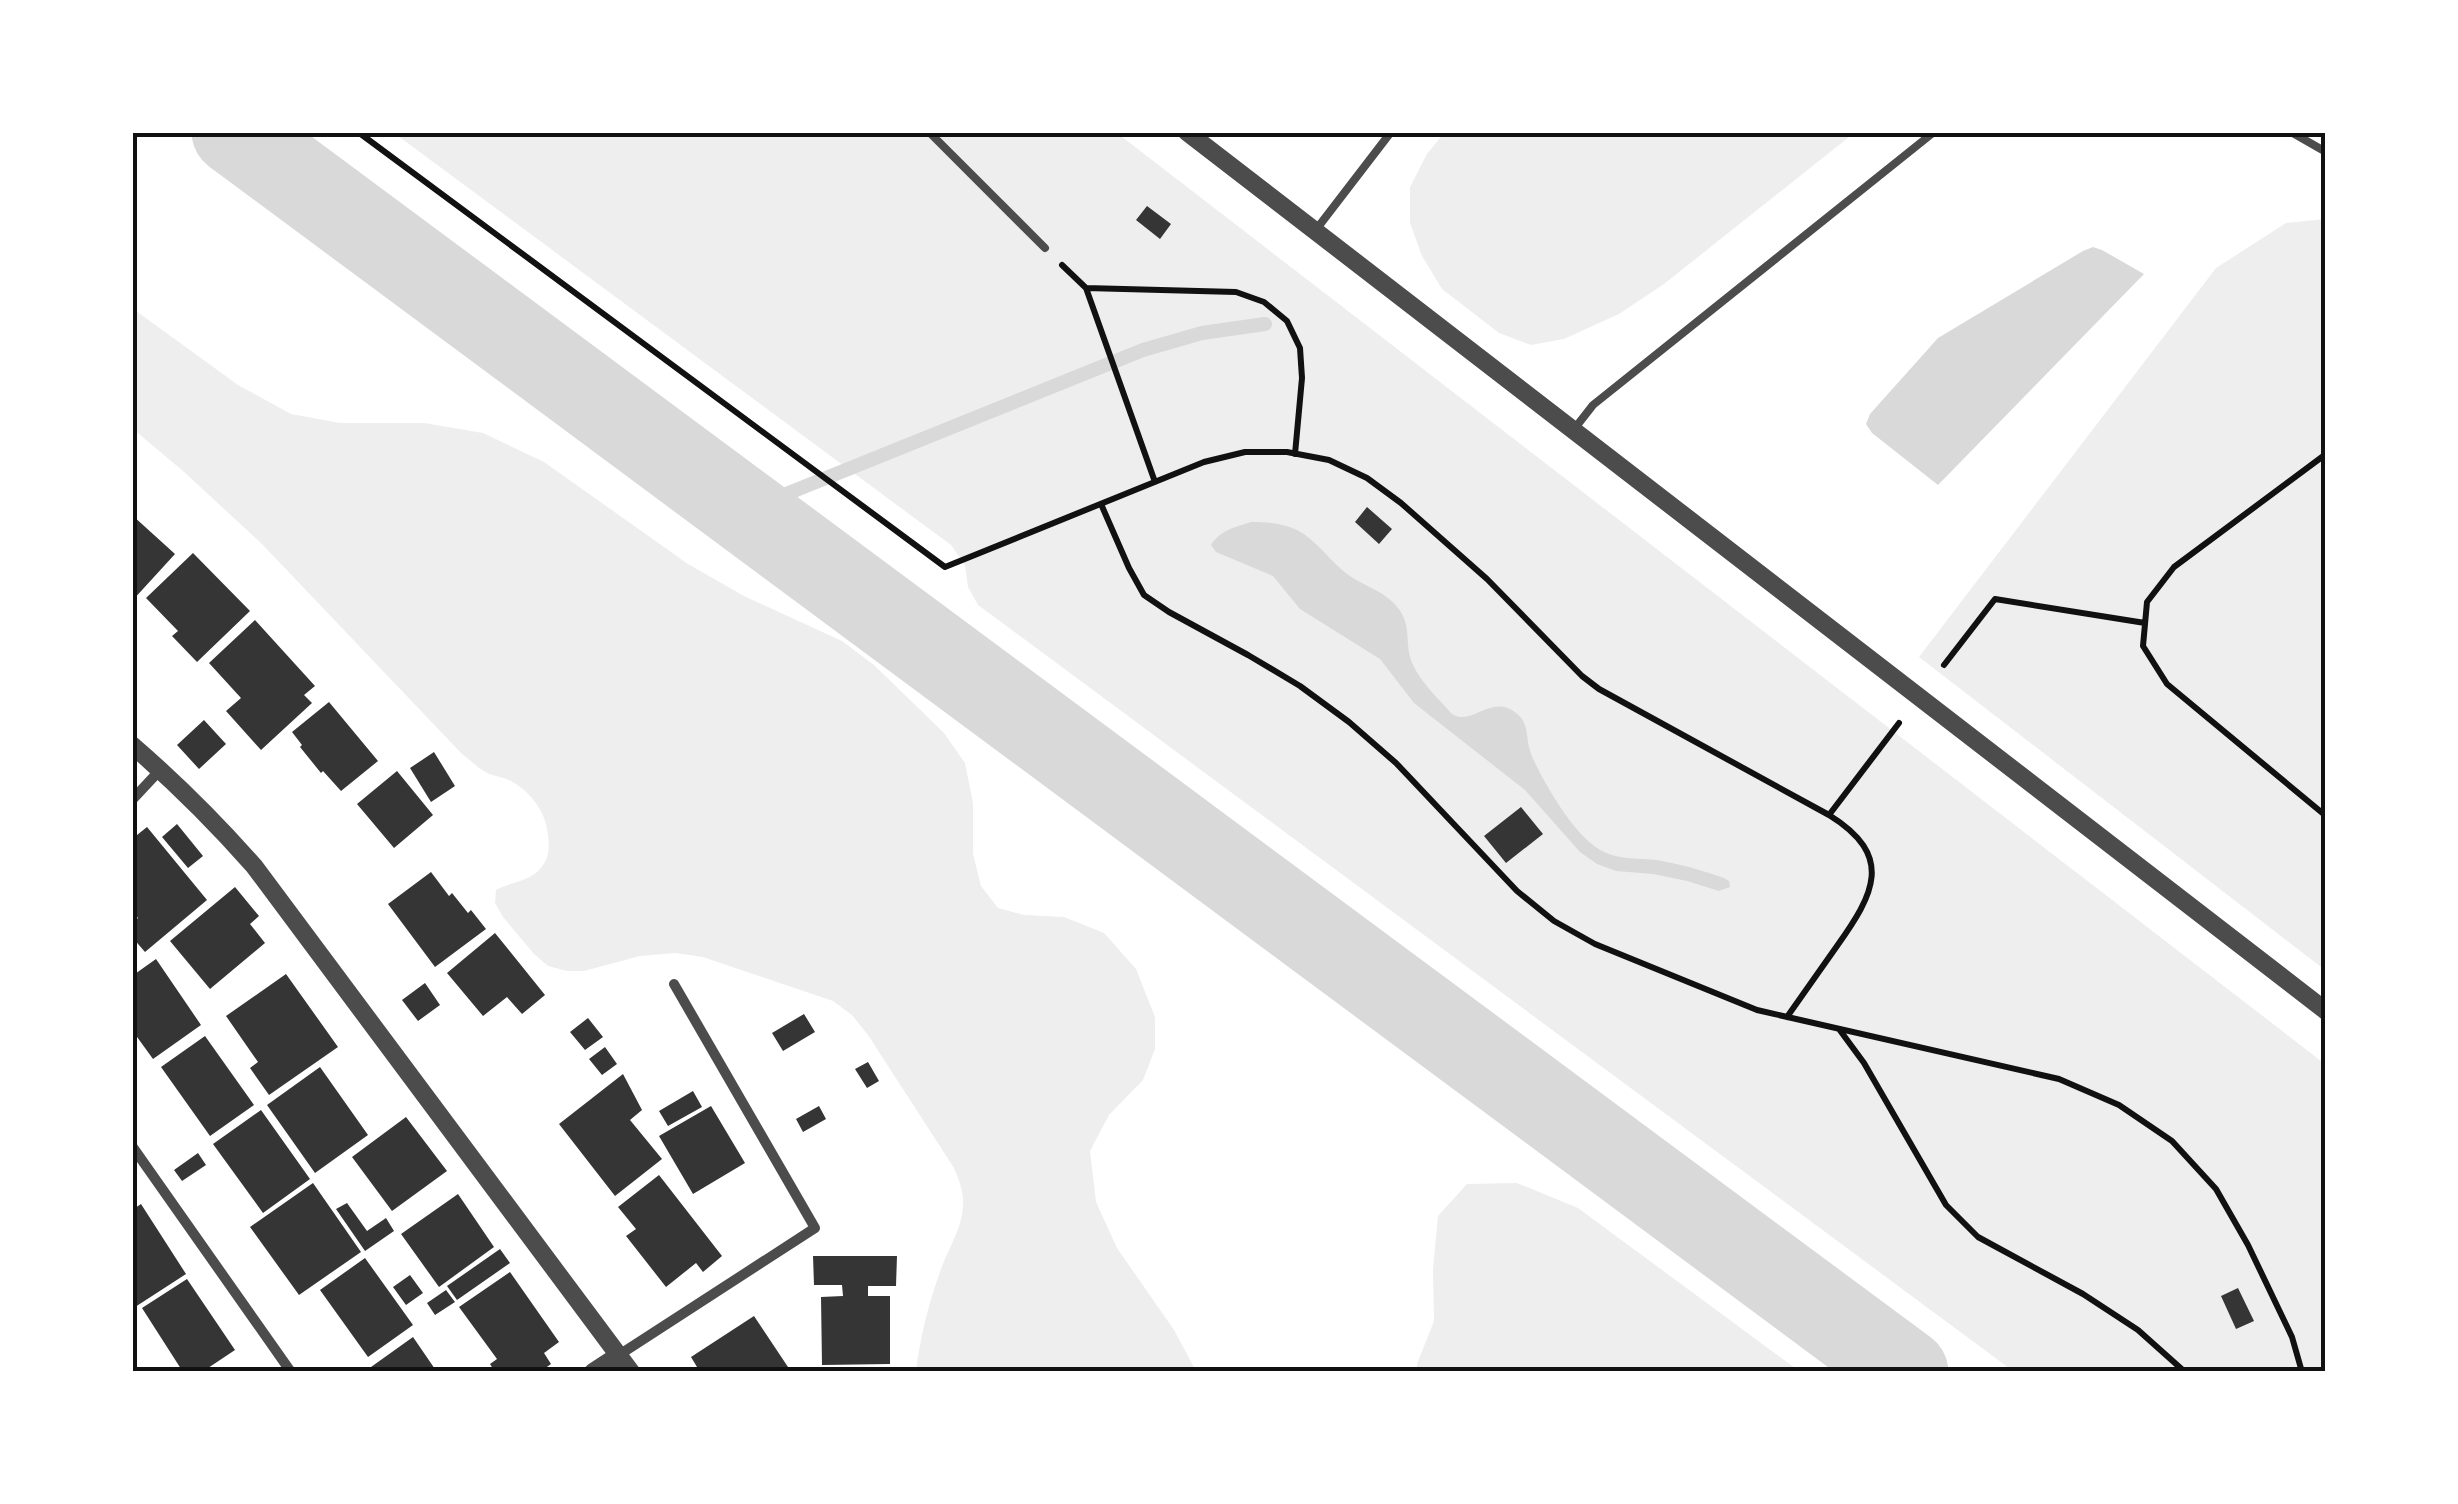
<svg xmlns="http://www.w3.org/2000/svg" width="2458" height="1504" viewBox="0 0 2458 1504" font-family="'DM Sans',sans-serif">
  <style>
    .green { fill: #eee }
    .water { fill: #d9d9d9 }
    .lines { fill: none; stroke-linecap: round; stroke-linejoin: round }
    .stream { stroke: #d9d9d9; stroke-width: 14 }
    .river { stroke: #d9d9d9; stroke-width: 85 }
    .building { fill: #353535 }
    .path { stroke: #111; stroke-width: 6 }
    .service { stroke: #4c4c4c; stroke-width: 8 }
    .minor { stroke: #4c4c4c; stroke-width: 10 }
    .tertiary { stroke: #4c4c4c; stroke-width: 18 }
    .neatline { fill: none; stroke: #111; stroke-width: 4 }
  </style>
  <rect width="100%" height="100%" fill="#fff"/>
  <path class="green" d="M 394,133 L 1117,133 L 2325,1064 L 2325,1371 L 2013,1371 L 978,605 L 968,587 L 965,565 L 951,545 Z
    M 1444,133 L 1444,132 L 1854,133 L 1664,284 L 1619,314 L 1564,339 L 1531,345 L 1499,333 L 1442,289 L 1422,256 L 1410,223 L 1410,187 L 1427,154 Z
    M 2325,219 L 2325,970 L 1919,657 L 2216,268 L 2286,223 Z
    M 132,308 L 238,385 L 291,414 L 340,423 L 424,423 L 483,433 L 544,462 L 688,564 L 744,596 L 842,641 L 874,665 L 944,733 L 965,763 L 973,803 L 973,854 L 981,886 L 998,908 L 1024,915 L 1064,917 L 1104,933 L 1136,969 L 1155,1017 L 1155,1049 L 1143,1080 L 1109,1115 L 1090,1151 L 1096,1202 L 1117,1248 L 1174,1330 L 1196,1371 L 916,1371 C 920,1338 928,1305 940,1272 C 947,1251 962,1229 963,1206 C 964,1192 959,1180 954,1168 L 868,1035 L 852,1015 L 833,1001 L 703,957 L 675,953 L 640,956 L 584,971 L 567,971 L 548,966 L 534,954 L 503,917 L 495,903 L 496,890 C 510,882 527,882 538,871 C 549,860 550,849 548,835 C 546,811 530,791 509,780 C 502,777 494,776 487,773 C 478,768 470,760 462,754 L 261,543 L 183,471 L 133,429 Z
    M 1517,1183 L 1578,1208 L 1799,1371 L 1417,1371 L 1417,1364 L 1434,1321 L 1433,1269 L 1438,1216 L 1467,1184 Z"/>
  <path class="water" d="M 2093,247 L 2102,250 L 2144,274 L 1938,485 L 1872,433 L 1866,424 L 1870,414 L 1938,338 L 2083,251 Z
    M 1251,522 C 1267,522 1282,523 1297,530 C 1318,541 1331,563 1350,576 C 1368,588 1388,592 1401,612 C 1410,627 1406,642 1410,657 C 1416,678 1438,698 1452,714 C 1472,727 1491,693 1516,713 C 1528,722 1526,734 1529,747 C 1531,757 1537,766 1541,775 C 1555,800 1578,839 1604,852 C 1620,860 1640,858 1657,860 C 1680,864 1702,870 1724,878 L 1729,881 L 1730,887 L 1719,891 L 1687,881 L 1653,874 L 1616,871 L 1597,864 L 1580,852 L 1525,790 L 1414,703 L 1380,659 L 1300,609 L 1273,576 L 1216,552 L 1211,545 C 1220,530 1236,527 1251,522 Z"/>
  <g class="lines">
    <path class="stream" d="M 744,511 L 1143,350 L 1202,333 L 1265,324"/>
    <path class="river" d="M 234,132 L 1906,1372"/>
  </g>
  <path class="building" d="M 1147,206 L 1171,224 L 1160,239 L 1136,220 Z
    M 1367,507 L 1392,529 L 1379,544 L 1355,522 Z
    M 132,515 L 175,554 L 132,601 Z
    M 193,553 L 250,611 L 197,662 L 172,636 L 178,631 L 146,598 Z
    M 255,620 L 315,686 L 304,695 L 312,703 L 261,750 L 226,711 L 241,698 L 209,663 Z
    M 329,702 L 378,761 L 341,791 L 323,771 L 321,773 L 300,747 L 302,745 L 292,732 Z
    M 204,720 L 226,744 L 199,769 L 177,745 Z
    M 434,752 L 455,786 L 431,802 L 410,768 Z
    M 397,771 L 433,815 L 394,848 L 357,804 Z
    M 1521,807 L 1543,834 L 1506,863 L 1484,836 Z
    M 177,824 L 203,856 L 188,868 L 162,837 Z
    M 147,827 L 207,900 L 145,952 L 132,937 L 132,923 L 138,918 L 132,911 L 132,839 Z
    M 431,872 L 449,896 L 452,893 L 468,913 L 471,910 L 486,929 L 435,967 L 388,904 Z
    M 235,887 L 259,916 L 250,924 L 265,943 L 210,989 L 170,941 Z
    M 495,933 L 545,995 L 522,1014 L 507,997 L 483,1016 L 447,973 Z
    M 156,959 L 201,1025 L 153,1059 L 132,1030 L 132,976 Z
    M 286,974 L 338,1047 L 269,1095 L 250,1068 L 258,1062 L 226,1016 Z
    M 425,983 L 440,1005 L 418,1021 L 402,1000 Z
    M 804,1014 L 815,1032 L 783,1051 L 772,1033 Z
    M 588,1018 L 603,1037 L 585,1050 L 570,1032 Z
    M 205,1036 L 254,1105 L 210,1136 L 161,1067 Z
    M 605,1047 L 617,1064 L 602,1075 L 589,1059 Z
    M 868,1062 L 879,1081 L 867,1088 L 855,1069 Z
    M 320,1067 L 368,1135 L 315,1173 L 267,1105 Z
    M 623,1074 L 642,1110 L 630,1120 L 662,1159 L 615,1196 L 559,1124 Z
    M 693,1091 L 702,1107 L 668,1126 L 659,1111 Z
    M 711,1106 L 745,1163 L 693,1194 L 659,1136 Z
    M 819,1106 L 826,1119 L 803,1132 L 796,1119 Z
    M 261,1110 L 310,1179 L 263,1213 L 213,1144 Z
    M 406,1117 L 447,1171 L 392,1211 L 352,1157 Z
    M 198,1153 L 206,1165 L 182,1181 L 174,1170 Z
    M 659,1175 L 722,1256 L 703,1272 L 696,1263 L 666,1287 L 626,1236 L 636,1229 L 618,1207 Z
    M 313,1183 L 361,1252 L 299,1295 L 250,1227 Z
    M 458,1194 L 494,1247 L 439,1287 L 401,1234 Z
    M 347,1203 L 367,1231 L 386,1218 L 394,1231 L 365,1251 L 336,1209 Z
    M 141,1204 L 186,1274 L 132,1309 L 132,1210 Z
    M 500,1249 L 510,1263 L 457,1300 L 447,1286 Z
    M 813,1256 L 897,1256 L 896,1286 L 868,1286 L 868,1296 L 890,1296 L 890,1364 L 822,1365 L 821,1297 L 843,1296 L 842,1285 L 814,1285 Z
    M 365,1258 L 413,1325 L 368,1357 L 320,1290 Z
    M 510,1272 L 559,1342 L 544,1353 L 551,1364 L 540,1372 L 495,1372 L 490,1364 L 497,1359 L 459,1307 Z
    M 410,1275 L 423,1293 L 406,1305 L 393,1287 Z
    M 187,1279 L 235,1350 L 202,1372 L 183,1372 L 142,1308 Z
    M 2238,1288 L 2254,1321 L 2236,1329 L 2221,1296 Z
    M 446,1290 L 455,1302 L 435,1315 L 427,1303 Z
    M 754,1316 L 788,1367 L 781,1372 L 700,1372 L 691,1357 Z
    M 413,1337 L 437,1372 L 364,1372 Z"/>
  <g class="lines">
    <path class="path" d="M 358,132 L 945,567 L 1204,462 L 1245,452 L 1287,452 L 1329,460 L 1367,478 L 1401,503 L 1487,579 L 1582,676 L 1599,689 L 1829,815 C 1895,856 1874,894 1837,946 C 1821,969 1804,993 1787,1017
      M 1062,265 L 1086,288 L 1155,482
      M 1086,288 L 1236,292 L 1264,302 L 1287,321 L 1300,348 L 1302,378 L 1295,454
      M 2326,454 L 2174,567 L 2147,602 L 2143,646 L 2167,684 L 2326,816
      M 1101,504 L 1129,568 L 1144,595 L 1169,612 L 1248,655 L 1300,686 L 1349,722 L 1396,763 L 1517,891 L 1554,921 L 1595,944 L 1757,1010 L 2059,1079 L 2119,1105 L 2172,1141 L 2216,1189 L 2248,1245 L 2292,1337 L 2302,1372
      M 1944,665 L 1995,599 L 2145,623
      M 1829,815 L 1899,723
      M 1839,1029 L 1864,1063 L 1946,1205 L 1978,1237 L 2083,1294 L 2138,1330 L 2185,1372"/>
    <path class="service" d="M 929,132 L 1045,248
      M 2291,132 L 2326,152
      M 1315,231 L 1391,132
      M 1575,428 L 1593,405 L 1934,132"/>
    <path class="minor" d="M 132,800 L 161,769
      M 132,1146 L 291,1372
      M 619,1355 L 815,1228 L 674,984"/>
    <path class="tertiary" d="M 1187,132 L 2326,1011
      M 132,745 C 176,783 216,823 254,866 L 631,1372
      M 593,1372 L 619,1355"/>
  </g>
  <rect width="2458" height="1504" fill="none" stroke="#ffffff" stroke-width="270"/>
  <rect x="135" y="135" width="2188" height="1234" class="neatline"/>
</svg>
